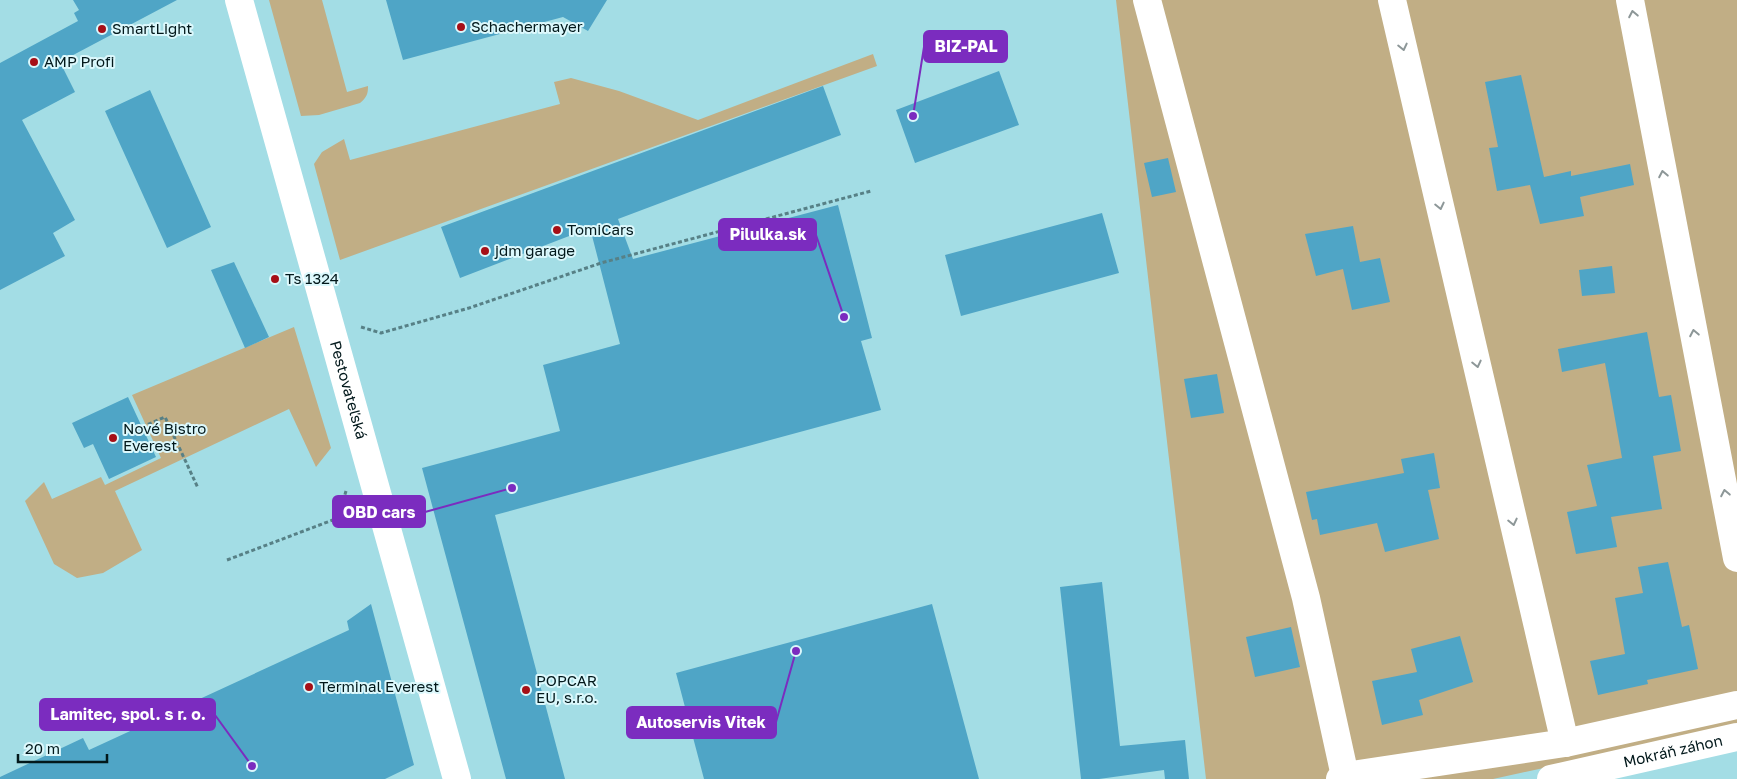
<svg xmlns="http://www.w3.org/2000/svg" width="1737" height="779" viewBox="0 0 1737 779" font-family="'Golos Text',sans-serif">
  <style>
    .green { fill: #c1ae85 }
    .building { fill: #4fa5c6 }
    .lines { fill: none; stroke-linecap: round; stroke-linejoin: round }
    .path { stroke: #578086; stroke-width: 3; stroke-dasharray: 4 2.5; stroke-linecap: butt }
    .street { stroke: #fff; stroke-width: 28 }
    .oneway { stroke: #8d9798 }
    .poi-dot { fill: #a60f17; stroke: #dcf8fc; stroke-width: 2 }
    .labels { text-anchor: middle; stroke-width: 4; stroke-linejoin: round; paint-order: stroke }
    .poi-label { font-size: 15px; fill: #02181b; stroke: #dcf8fc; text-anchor: start }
    .street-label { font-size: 15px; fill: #02181b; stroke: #dcf8fc }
    .leader { fill: none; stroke: #7b2cbf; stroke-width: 2 }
    .callout-dot { fill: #7b2cbf; stroke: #dcf8fc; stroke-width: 2 }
    .callout { fill: #7b2cbf; stroke: #7b2cbf; stroke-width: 2 }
    .callout-label { font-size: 16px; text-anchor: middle; font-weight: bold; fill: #fff }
  </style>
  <rect width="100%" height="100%" fill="#a3dde5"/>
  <path class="green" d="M 269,0 L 322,0 L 347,92 L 368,86 C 368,94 367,97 360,103 L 319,115 L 301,116 Z
    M 1116,0 L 1737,0 L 1737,726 L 1493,779 L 1206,779 Z
    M 873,54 L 877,66 L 340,260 L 314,164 L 322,152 L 344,139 L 350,160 L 560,104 L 554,82 L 571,78 L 619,91 L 698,120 Z
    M 294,327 L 331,448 L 316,467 L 289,409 L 115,491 L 142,550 L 103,573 L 77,578 L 54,564 L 25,501 L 44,482 L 52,499 L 101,477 L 105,485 L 161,458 L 132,395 Z"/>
  <path class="building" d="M 73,0 L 177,0 L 60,62 L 75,92 L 22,120 L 75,220 L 53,233 L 65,256 L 0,290 L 0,63 L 78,21 L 74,13 L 79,10 Z
    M 386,0 L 607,0 L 588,31 L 563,17 L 403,60 Z
    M 999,71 L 1019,125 L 915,163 L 896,110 Z
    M 1521,75 L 1544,177 L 1571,171 L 1571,176 L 1630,164 L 1634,185 L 1580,197 L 1584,216 L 1540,224 L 1530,185 L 1497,191 L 1489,148 L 1498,147 L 1485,82 Z
    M 823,86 L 841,135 L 618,219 L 633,259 L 838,205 L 872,338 L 861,341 L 881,410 L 495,515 L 565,779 L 506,779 L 422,468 L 560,431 L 543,365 L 620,344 L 590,228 L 460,278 L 441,227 Z
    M 150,90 L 211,227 L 167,248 L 105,111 Z
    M 1168,158 L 1176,192 L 1152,197 L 1144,163 Z
    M 1102,213 L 1119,273 L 961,316 L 945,255 Z
    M 1353,226 L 1360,262 L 1380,258 L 1390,302 L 1352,310 L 1343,269 L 1316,276 L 1305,234 Z
    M 234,262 L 269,337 L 245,348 L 211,270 Z
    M 1612,266 L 1615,293 L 1582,296 L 1579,270 Z
    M 1647,332 L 1659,397 L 1671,395 L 1681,451 L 1653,456 L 1662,509 L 1611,517 L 1617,547 L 1576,554 L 1567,512 L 1597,506 L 1587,465 L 1622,458 L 1605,363 L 1562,372 L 1558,349 Z
    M 1217,374 L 1224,413 L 1191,418 L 1184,379 Z
    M 128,397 L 156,457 L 109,479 L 93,444 L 84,448 L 72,423 Z
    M 1434,453 L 1440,488 L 1428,490 L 1439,539 L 1385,552 L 1377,523 L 1320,535 L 1317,519 L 1312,520 L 1306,492 L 1404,473 L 1401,459 Z
    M 1668,562 L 1682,627 L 1689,625 L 1698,669 L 1647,680 L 1648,684 L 1598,695 L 1590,661 L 1625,654 L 1615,598 L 1643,593 L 1638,567 Z
    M 1102,582 L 1120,746 L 1185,740 L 1189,779 L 1165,779 L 1164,770 L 1099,779 L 1081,779 L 1060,587 Z
    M 371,604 L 414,765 L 385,779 L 0,779 L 0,777 L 83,738 L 89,750 L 349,630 L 347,621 Z
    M 932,604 L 979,779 L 704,779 L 676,673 Z
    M 1291,627 L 1300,667 L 1255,677 L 1246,637 Z
    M 1460,636 L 1473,682 L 1419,700 L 1423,715 L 1382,725 L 1372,681 L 1417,672 L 1411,649 Z"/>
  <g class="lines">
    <path class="path" d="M 361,327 L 381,333 L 469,308 L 601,263 L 871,191
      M 142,427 L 165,417 L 198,488
      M 227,560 L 338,518 L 346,491"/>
    <g class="street">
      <path id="s1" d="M 239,0 L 457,779"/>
      <path d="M 1147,0 L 1306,598 L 1345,776"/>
      <path d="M 1392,0 L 1565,743"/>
      <path d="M 1630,0 L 1737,558"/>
      <path d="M 1340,779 L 1345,776 L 1565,743 L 1737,705"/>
      <path id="s2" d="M 1551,779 L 1737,737"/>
    </g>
  </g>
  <defs><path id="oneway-chevron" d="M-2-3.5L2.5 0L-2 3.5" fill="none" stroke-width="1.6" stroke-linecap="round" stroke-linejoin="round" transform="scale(1.25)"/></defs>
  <g class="oneway">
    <use href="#oneway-chevron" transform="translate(1633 14) rotate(-101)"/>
    <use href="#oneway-chevron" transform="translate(1403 47) rotate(77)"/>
    <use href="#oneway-chevron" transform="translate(1663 174) rotate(-101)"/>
    <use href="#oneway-chevron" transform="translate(1440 206) rotate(77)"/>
    <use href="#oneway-chevron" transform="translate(1694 333) rotate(-101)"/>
    <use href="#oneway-chevron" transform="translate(1477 364) rotate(77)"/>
    <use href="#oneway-chevron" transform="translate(1725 493) rotate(-101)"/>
    <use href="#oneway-chevron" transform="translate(1513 522) rotate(77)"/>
  </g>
  <g class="poi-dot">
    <circle cx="461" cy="27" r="5"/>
    <circle cx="102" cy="29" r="5"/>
    <circle cx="34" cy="62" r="5"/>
    <circle cx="557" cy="230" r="5"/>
    <circle cx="485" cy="251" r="5"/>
    <circle cx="275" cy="279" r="5"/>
    <circle cx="113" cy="438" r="5"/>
    <circle cx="309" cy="687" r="5"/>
    <circle cx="526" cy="690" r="5"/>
  </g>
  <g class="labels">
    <g class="poi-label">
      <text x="471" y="32">Schachermayer</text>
      <text x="112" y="34">SmartLight</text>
      <text x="44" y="67">AMP Profi</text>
      <text x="567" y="235">TomiCars</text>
      <text x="495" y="256">jdm garage</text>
      <text x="285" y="284">Ts 1324</text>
      <text x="123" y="434">Nové Bistro<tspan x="123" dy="17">Everest</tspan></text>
      <text x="536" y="686">POPCAR<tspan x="536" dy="17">EU, s.r.o.</tspan></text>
      <text x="319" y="692">Terminal Everest</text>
    </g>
    <g class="street-label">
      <text dy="5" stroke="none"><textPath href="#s1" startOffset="405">Pestovateľská</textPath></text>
      <text dy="5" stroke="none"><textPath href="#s2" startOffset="125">Mokráň záhon</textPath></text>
    </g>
  </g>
  <path class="leader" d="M913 116L924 47M844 317L816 235M512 488L425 512M252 766L215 715M796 651L776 722"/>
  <g class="callout-dot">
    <circle cx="913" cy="116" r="5"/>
    <circle cx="844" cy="317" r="5"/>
    <circle cx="512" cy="488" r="5"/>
    <circle cx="252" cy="766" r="5"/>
    <circle cx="796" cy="651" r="5"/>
  </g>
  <g class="callout">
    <rect x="924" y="31" width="83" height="31" rx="5"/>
    <rect x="719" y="219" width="97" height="31" rx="5"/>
    <rect x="333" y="496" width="92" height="31" rx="5"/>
    <rect x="40" y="699" width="175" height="31" rx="5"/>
    <rect x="627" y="707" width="149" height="31" rx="5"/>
  </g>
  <g class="callout-label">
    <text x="966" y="52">BIZ-PAL</text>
    <text x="768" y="240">Pilulka.sk</text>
    <text x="379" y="518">OBD cars</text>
    <text x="128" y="720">Lamitec, spol. s r. o.</text>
    <text x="701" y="728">Autoservis Vitek</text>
  </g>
  <path d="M18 754v8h89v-8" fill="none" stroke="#02181b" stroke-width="2.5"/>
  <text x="25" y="754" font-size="15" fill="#02181b" stroke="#dcf8fc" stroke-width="4" paint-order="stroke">20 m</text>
</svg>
